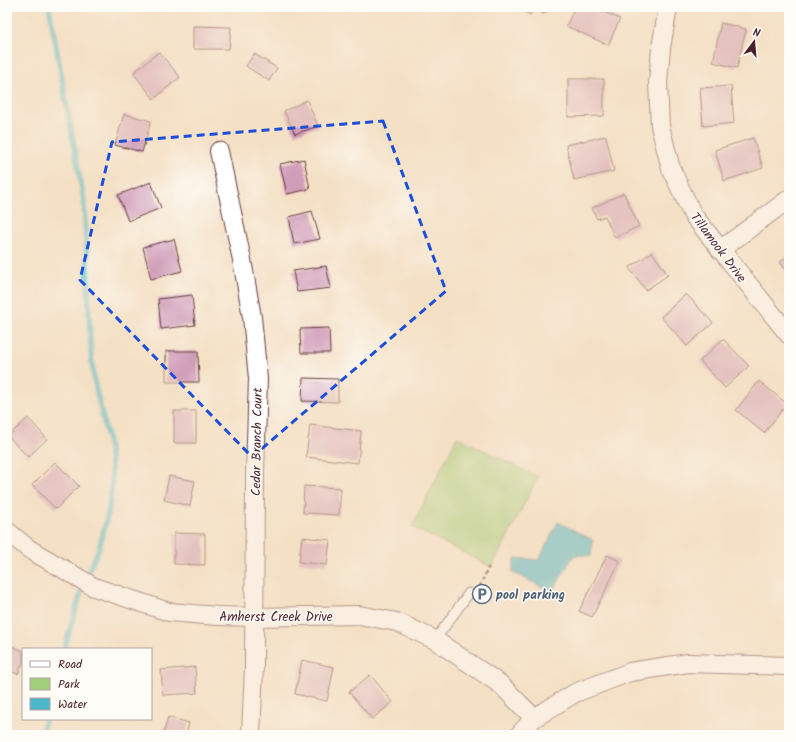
<svg xmlns="http://www.w3.org/2000/svg" width="796" height="742" viewBox="0 0 796 742" font-family="Kalam,sans-serif">
  <style>
    .green { fill: #a2cf7c; stroke: #767754 }
    .water { fill: #4bb7c8; stroke: #4a6b7a }
    .lines { fill: none; stroke-linecap: round; stroke-linejoin: round }
    .stream { stroke: #4bb7c8; stroke-width: 5.5 }
    .building { fill: #d19eb9 }
    .lane-casing { stroke: #643c42; stroke-width: 11 }
    .street-casing { stroke: #643c42; stroke-width: 20 }
    .path { stroke: #643c42; stroke-width: 2.5; stroke-dasharray: 3 3; stroke-linecap: butt }
    .lane { stroke: #fff; stroke-width: 9 }
    .street { stroke: #fff; stroke-width: 18 }
    .marked { fill: none; stroke: #1d4ed8; stroke-width: 3; stroke-dasharray: 8 5; stroke-linejoin: round }
    .labels { text-anchor: middle; stroke-width: 3; stroke-linejoin: round; paint-order: stroke }
    .street-label { font-size: 13px; fill: #4a1f2b; stroke: #fdfcf7 }
    .service-label { font-size: 13px; font-weight: bold; fill: #4e5e75; stroke: #fdfcf7; text-anchor: start }
  </style>
  <rect width="100%" height="100%" fill="#fdfcf7"/>
  <filter id="ink" filterUnits="userSpaceOnUse"><feTurbulence type="fractalNoise" baseFrequency=".025" numOctaves="2"/><feDisplacementMap in="SourceGraphic" scale="8" xChannelSelector="R" yChannelSelector="G"/><feConvolveMatrix kernelMatrix="1 2 1 2 8 2 1 2 1" color-interpolation-filters="sRGB"/></filter>
  <filter id="wash" filterUnits="userSpaceOnUse"><feTurbulence type="fractalNoise" baseFrequency=".012" numOctaves="4" result="noise"/><feDisplacementMap in="SourceGraphic" scale="16" xChannelSelector="R" yChannelSelector="G"/><feGaussianBlur stdDeviation="0.9" result="paint"/><feColorMatrix in="noise" values="0 0 0 0 0 0 0 0 0 0 0 0 0 0 0 0 0 1.4 0 .05"/><feComposite in="paint" operator="in"/></filter>
  <g filter="url(#wash)">
    <rect width="100%" height="100%" fill="#f4e0c5"/>
    <path class="green" d="M 457,437 L 538,477 L 492,567 L 412,527 Z"/>
    <path class="water" d="M 558,522 L 593,540 L 591,556 L 574,555 L 552,592 L 512,572 L 515,558 L 539,560 Z"/>
    <g class="lines">
      <path class="stream" d="M 49,7 L 84,201 L 91,354 L 94,380 L 109,445 L 112,479 L 109,510 L 99,548 L 84,583 L 64,649
        M 42,735 L 45,719"/>
    </g>
    <g id="blocks">
      <path class="building" d="M 516,7 L 549,7 L 544,14 L 534,9 L 530,15 Z
        M 575,7 L 593,7 L 620,19 L 608,45 L 566,26 Z
        M 721,23 L 746,29 L 737,68 L 713,62 Z
        M 193,26 L 231,27 L 229,49 L 193,49 Z
        M 159,52 L 180,77 L 154,99 L 133,73 Z
        M 254,54 L 277,68 L 269,81 L 246,66 Z
        M 568,79 L 604,79 L 604,116 L 568,117 Z
        M 731,86 L 734,123 L 703,126 L 700,88 Z
        M 307,100 L 318,126 L 295,134 L 284,111 Z
        M 124,114 L 151,121 L 142,152 L 115,145 Z
        M 606,136 L 614,171 L 574,180 L 566,145 Z
        M 753,138 L 763,168 L 724,181 L 715,150 Z
        M 7,149 L 9,149 L 8,167 L 7,167 Z
        M 304,159 L 310,189 L 287,194 L 280,164 Z
        M 151,182 L 161,208 L 128,221 L 118,195 Z
        M 624,193 L 639,226 L 615,238 L 605,216 L 597,219 L 592,208 Z
        M 312,211 L 320,239 L 294,244 L 289,217 Z
        M 174,239 L 182,271 L 151,279 L 143,247 Z
        M 652,252 L 668,275 L 646,290 L 629,268 Z
        M 789,255 L 789,275 L 780,262 Z
        M 326,266 L 331,288 L 297,292 L 293,271 Z
        M 686,294 L 713,323 L 687,346 L 661,317 Z
        M 192,295 L 195,325 L 161,329 L 158,299 Z
        M 329,328 L 330,353 L 301,353 L 300,329 Z
        M 723,339 L 749,366 L 725,388 L 700,361 Z
        M 166,351 L 198,351 L 199,382 L 166,382 Z
        M 303,378 L 338,379 L 338,402 L 302,401 Z
        M 759,381 L 787,404 L 764,433 L 736,410 Z
        M 7,385 L 11,396 L 7,397 Z
        M 174,411 L 196,411 L 196,443 L 174,443 Z
        M 28,418 L 47,439 L 28,457 L 8,436 Z
        M 310,425 L 361,431 L 358,463 L 306,457 Z
        M 55,462 L 79,486 L 56,509 L 32,485 Z
        M 169,476 L 195,481 L 190,506 L 164,500 Z
        M 304,486 L 341,488 L 339,515 L 303,513 Z
        M 174,533 L 205,534 L 205,565 L 174,564 Z
        M 302,537 L 330,540 L 327,565 L 299,562 Z
        M 607,555 L 620,561 L 592,617 L 579,611 Z
        M 7,644 L 23,651 L 23,662 L 18,674 L 7,670 Z
        M 302,660 L 334,667 L 327,701 L 295,694 Z
        M 195,667 L 197,693 L 163,695 L 161,670 Z
        M 370,675 L 393,702 L 372,719 L 349,692 Z
        M 168,717 L 189,723 L 186,735 L 163,735 Z"/>
    </g>
  </g>
  <g filter="url(#ink)">
    <use href="#blocks" fill-opacity="0" stroke="#643c42" stroke-width="1"/>
    <g class="lines">
      <defs>
        <path id="lane" d="M 435,640 L 469,593"/>
        <path id="street" d="M 668,7 L 661,48 L 658,83 L 660,126 L 671,169 L 693,215 L 789,335
          M 219,151 L 242,260 L 252,317 L 258,379 L 255,473 L 254,667 L 251,735
          M 720,250 L 789,199
          M 7,531 L 29,549 L 94,587 L 169,612 L 217,616 L 255,617 L 359,615 L 397,622 L 435,640 L 500,684 L 534,718
          M 519,735 L 534,718 L 575,693 L 630,672 L 688,663 L 789,666"/>
      </defs>
      <use href="#lane" class="lane-casing"/>
      <use href="#street" class="street-casing"/>
      <path class="path" d="M 480,586 L 489,566"/>
      <use href="#lane" class="lane"/>
      <use href="#street" class="street"/>
    </g>
  </g>
  <path d="M0 0H796V742H0ZM 383,121 L 446,291 L 252,457 L 80,280 L 112,142 Z" fill="#f4e0c5" fill-opacity=".55" fill-rule="evenodd"/>
  <path class="marked" d="M 383,121 L 446,291 L 252,457 L 80,280 L 112,142 Z"/>
  <defs>
    <symbol id="parking-ring" viewBox="-11 -11 22 22"><circle r="9.5" fill="#fdfcf7" stroke="#5c6f8a" stroke-width="1.5"/><path d="M-3.5-5.5H1a3.5 3.5 0 0 1 0 7H-1V5.5H-3.5ZM-1-3.4V-.6H.8a1.4 1.4 0 0 0 0-2.8Z" fill="#5c6f8a"/></symbol>
  </defs>
  <g fill-rule="evenodd">
    <use href="#parking-ring" x="471" y="583" width="22" height="22"/>
  </g>
  <g class="labels">
    <g class="street-label">
      <text transform="translate(719 247) rotate(53)" y="5">Tillamook Drive</text>
      <text transform="translate(256 442) rotate(-89)" y="5">Cedar Branch Court</text>
      <text x="276" y="621">Amherst Creek Drive</text>
    </g>
    <g class="service-label">
      <text x="496" y="599">pool parking</text>
    </g>
  </g>
  <rect width="796" height="742" fill="none" stroke="#fdfcf7" stroke-width="24"/>
  <rect x="22" y="648" width="130" height="72" fill="#fdfcf7" stroke="#b5a4a5"/>
  <rect x="30" y="661" width="20" height="6" fill="#ffffff" stroke="#b5a4a5"/>
  <text x="58" y="668" font-size="12" fill="#4a1f2b">Road</text>
  <rect x="30" y="678" width="20" height="12" fill="#a2cf7c" stroke="#b5a4a5"/>
  <text x="58" y="688" font-size="12" fill="#4a1f2b">Park</text>
  <rect x="30" y="698" width="20" height="12" fill="#4bb7c8" stroke="#b5a4a5"/>
  <text x="58" y="708" font-size="12" fill="#4a1f2b">Water</text>
  <g transform="translate(754 42) rotate(16)" stroke="#fdfcf7" stroke-width="3" paint-order="stroke">
  <path d="M0-3L7 15L0 10L-7 15Z" fill="#4a1f2b"/>
  <text y="-6" font-size="11" font-weight="bold" text-anchor="middle" fill="#4a1f2b">N</text>
  </g>
</svg>
